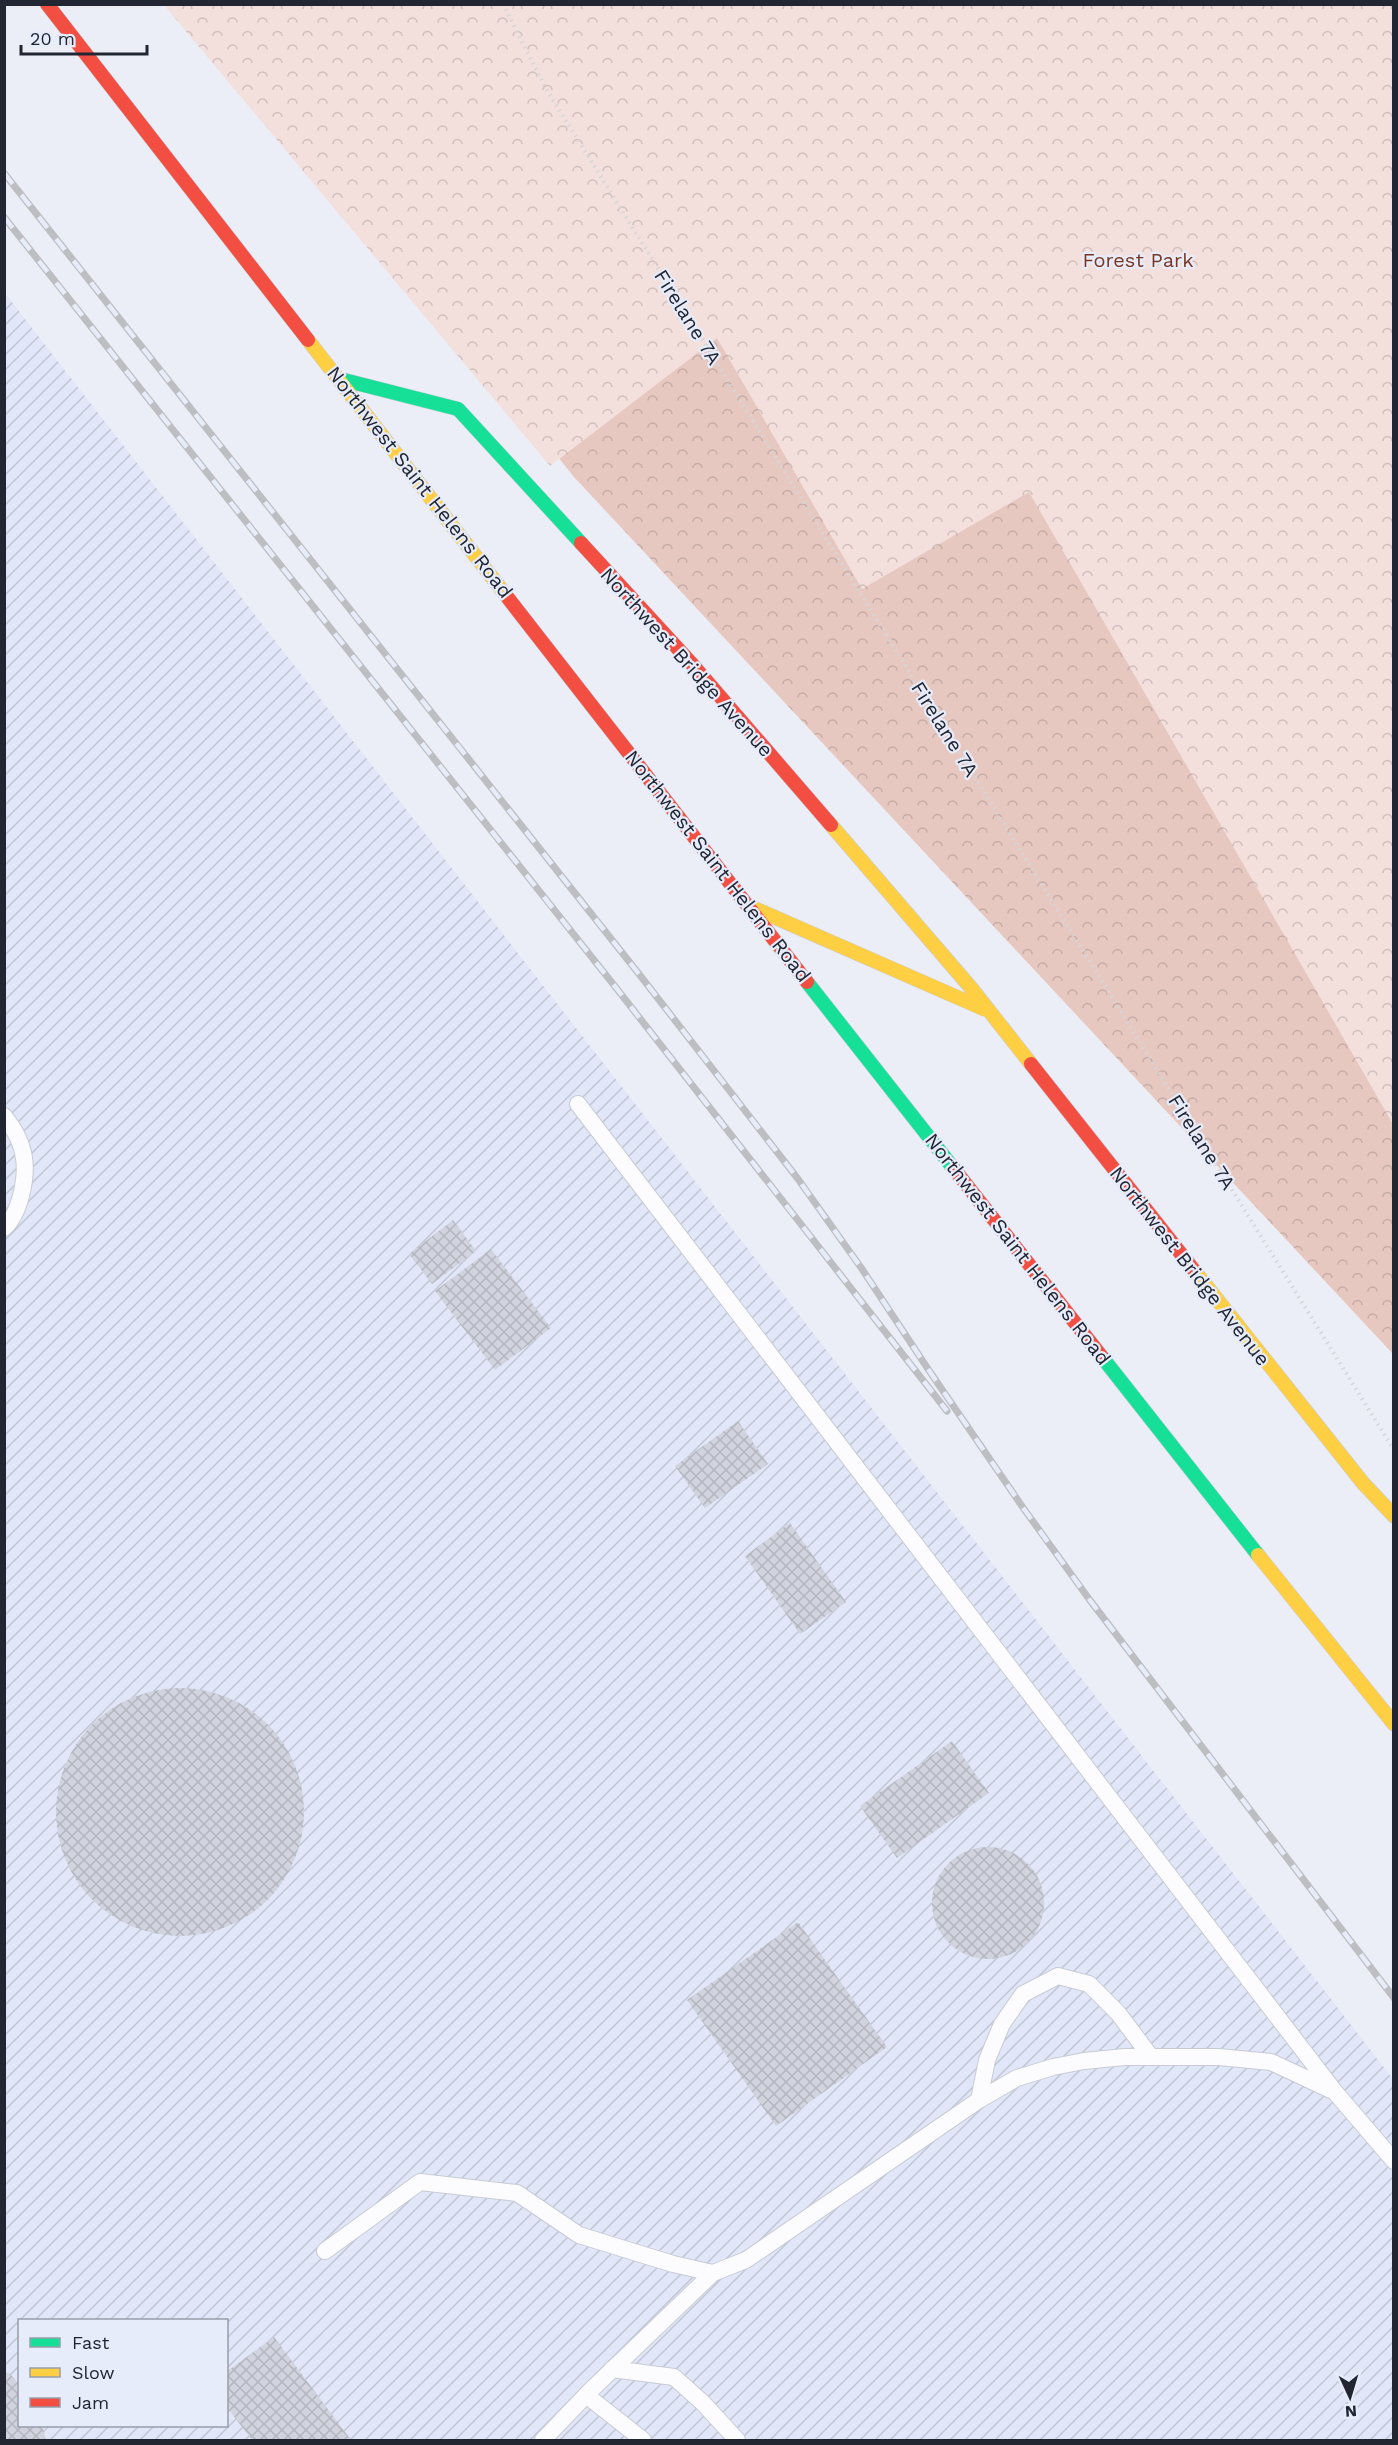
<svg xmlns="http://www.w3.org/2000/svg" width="1398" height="2445" viewBox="0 0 1398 2445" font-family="'Work Sans',sans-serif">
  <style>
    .industrial { fill: url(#industrial-furrows); fill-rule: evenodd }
    .forest { fill: url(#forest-crowns) }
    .park { fill: url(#park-crowns) }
    .building { fill: url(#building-cross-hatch) }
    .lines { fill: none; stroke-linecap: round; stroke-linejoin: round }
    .lane-casing { stroke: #c8cbd5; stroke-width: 18 }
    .fast-casing { stroke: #c8cbd5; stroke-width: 15 }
    .slow-casing { stroke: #c8cbd5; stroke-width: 15 }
    .jam-casing { stroke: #c8cbd5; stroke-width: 15 }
    .path { stroke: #d5d6d9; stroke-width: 4; stroke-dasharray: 1.5 4.5; stroke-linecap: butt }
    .lane { stroke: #fcfcfe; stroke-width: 16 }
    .fast { stroke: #16e098; stroke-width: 14 }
    .slow { stroke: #ffcf43; stroke-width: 14 }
    .jam { stroke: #f24e42; stroke-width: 14 }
    .rail-casing { stroke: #bdbec1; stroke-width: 7 }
    .rail { stroke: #e7ecfa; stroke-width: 4.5; stroke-dasharray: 14; stroke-linecap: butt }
    .labels { text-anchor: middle; stroke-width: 4.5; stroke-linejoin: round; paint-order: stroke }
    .park-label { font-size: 20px; fill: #7c3520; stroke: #e7ecfa }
    .street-label { font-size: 20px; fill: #222633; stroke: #e7ecfa }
  </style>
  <defs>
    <pattern id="industrial-furrows" width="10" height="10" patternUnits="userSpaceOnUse" patternTransform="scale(1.5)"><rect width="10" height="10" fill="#e1e7f8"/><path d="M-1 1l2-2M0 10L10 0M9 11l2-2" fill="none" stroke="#c1c6d5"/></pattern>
    <pattern id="forest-crowns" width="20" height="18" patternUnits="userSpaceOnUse" patternTransform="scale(1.5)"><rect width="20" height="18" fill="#e7c8c1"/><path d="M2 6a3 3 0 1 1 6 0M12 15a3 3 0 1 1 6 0" fill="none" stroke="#c6aca6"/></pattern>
    <pattern id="park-crowns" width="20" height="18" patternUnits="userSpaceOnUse" patternTransform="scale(1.5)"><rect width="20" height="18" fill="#f3dfdc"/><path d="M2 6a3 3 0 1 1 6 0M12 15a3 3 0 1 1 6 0" fill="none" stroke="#d0bfbd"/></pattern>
    <pattern id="building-cross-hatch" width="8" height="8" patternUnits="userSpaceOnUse" patternTransform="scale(1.5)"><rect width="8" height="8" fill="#d1d4de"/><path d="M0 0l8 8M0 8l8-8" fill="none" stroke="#b3b6bf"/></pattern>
  </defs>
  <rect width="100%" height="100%" fill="#ebeef6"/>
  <path class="industrial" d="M 4,292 L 1393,2079 L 1393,2440 L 5,2440 ZM 20,2320 L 226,2320 L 226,2426 L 20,2426 Z"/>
  <path class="forest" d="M 194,5 L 1393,5 L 1393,1354 L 574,477 Z"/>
  <path class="park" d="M 164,5 L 1393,5 L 1393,1124 L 1029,492 L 862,589 L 717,338 L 550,466 Z"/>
  <path class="building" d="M 453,1220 L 476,1251 L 432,1284 L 409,1254 Z
    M 491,1249 L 551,1328 L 495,1370 L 435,1291 Z
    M 738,1421 L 768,1464 L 705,1508 L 675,1466 Z
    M 790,1523 L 846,1602 L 800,1634 L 745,1556 Z
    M56 1812a124 124 0 1 1 248 0a124 124 0 1 1-248 0Z
    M 952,1741 L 989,1793 L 897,1858 L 860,1806 Z
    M932 1903a56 56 0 1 1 112 0a56 56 0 1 1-112 0Z
    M 798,1922 L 887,2047 L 776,2126 L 687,2000 Z
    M 274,2337 L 351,2440 L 252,2440 L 226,2406 L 226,2372 Z
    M 4,2371 L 11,2375 L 20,2386 L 20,2426 L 42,2426 L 46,2440 L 4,2440 Z"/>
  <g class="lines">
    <defs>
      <path id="lane" d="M 578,1104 L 1335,2092 L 1394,2161
        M 4,1116 C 13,1127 22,1143 24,1158 C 27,1178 20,1214 4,1228
        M 979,2100 L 987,2060 L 1002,2024 L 1023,1994 L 1058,1976 L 1089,1984 L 1118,2013 L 1151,2057
        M 325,2251 L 420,2182 L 517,2193 L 579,2235 L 673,2264 L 713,2273 L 746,2260 L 979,2100 L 1017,2078 L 1053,2067 L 1084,2061 L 1125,2057 L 1219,2057 L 1271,2062 L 1331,2090
        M 612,2369 L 674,2377 L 703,2403 L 737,2440
        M 586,2395 L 643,2440
        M 543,2440 L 590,2391 L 713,2273"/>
      <path id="fast" d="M 340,379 L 458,409 L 581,543
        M 807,982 L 954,1169
        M 1102,1357 L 1258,1555"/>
      <path id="slow" d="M 308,340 L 508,598
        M 831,825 L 972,989 L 1031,1064
        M 749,906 L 984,1009
        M 1193,1269 L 1363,1483 L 1394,1516
        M 1258,1555 L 1394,1724"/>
      <path id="jam" d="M 47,4 L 308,340
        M 581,543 L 692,664 L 831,825
        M 508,598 L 807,982
        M 1031,1064 L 1193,1269
        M 954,1169 L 1102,1357"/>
    </defs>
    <use href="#lane" class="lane-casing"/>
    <use href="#fast" class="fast-casing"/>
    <use href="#slow" class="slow-casing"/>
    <use href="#jam" class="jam-casing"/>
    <path class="path" d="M 503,4 L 545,87 L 1394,1450"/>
    <use href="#lane" class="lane"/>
    <use href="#fast" class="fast"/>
    <use href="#slow" class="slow"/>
    <use href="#jam" class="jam"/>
    <defs>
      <path id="rail" d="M 4,173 L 639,974 L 798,1179 L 862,1269 L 928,1369 L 1024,1509 L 1089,1599 L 1394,1998
        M 4,217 L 617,989 L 947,1411"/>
    </defs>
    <use href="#rail" class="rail-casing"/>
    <use href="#rail" class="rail"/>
  </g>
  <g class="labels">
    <g class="park-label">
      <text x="1138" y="267">Forest Park</text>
    </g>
    <g class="street-label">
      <text transform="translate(688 317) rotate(58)" y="7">Firelane 7A</text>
      <text transform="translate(420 482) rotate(52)" y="7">Northwest Saint Helens Road</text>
      <text transform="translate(687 662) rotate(48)" y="7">Northwest Bridge Avenue</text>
      <text transform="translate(945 729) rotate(58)" y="7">Firelane 7A</text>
      <text transform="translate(718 866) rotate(52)" y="7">Northwest Saint Helens Road</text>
      <text transform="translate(1202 1142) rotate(58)" y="7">Firelane 7A</text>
      <text transform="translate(1018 1249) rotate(52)" y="7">Northwest Saint Helens Road</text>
      <text transform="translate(1190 1266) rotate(52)" y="7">Northwest Bridge Avenue</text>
    </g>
  </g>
  <rect width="1398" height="2445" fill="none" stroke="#222633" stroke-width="12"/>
  <rect x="18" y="2319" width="210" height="108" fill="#e7ecfa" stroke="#989daa" stroke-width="1.5"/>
  <rect x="30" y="2338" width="30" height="9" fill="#16e098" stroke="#989daa" stroke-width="1.5"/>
  <text x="72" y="2349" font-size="18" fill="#222633">Fast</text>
  <rect x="30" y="2368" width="30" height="9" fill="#ffcf43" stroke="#989daa" stroke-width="1.5"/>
  <text x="72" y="2379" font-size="18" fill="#222633">Slow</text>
  <rect x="30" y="2398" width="30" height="9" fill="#f24e42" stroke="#989daa" stroke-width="1.5"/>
  <text x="72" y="2409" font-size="18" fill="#222633">Jam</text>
  <g transform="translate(1350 2397) rotate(176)" stroke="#e7ecfa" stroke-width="4.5" paint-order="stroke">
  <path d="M0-4.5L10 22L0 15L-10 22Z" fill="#222633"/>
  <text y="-9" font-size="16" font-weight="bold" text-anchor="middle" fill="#222633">N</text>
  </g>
  <path d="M21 45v9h126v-9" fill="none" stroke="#222633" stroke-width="3"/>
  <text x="30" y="45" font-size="18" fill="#222633" stroke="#e7ecfa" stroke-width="4.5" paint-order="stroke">20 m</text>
</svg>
